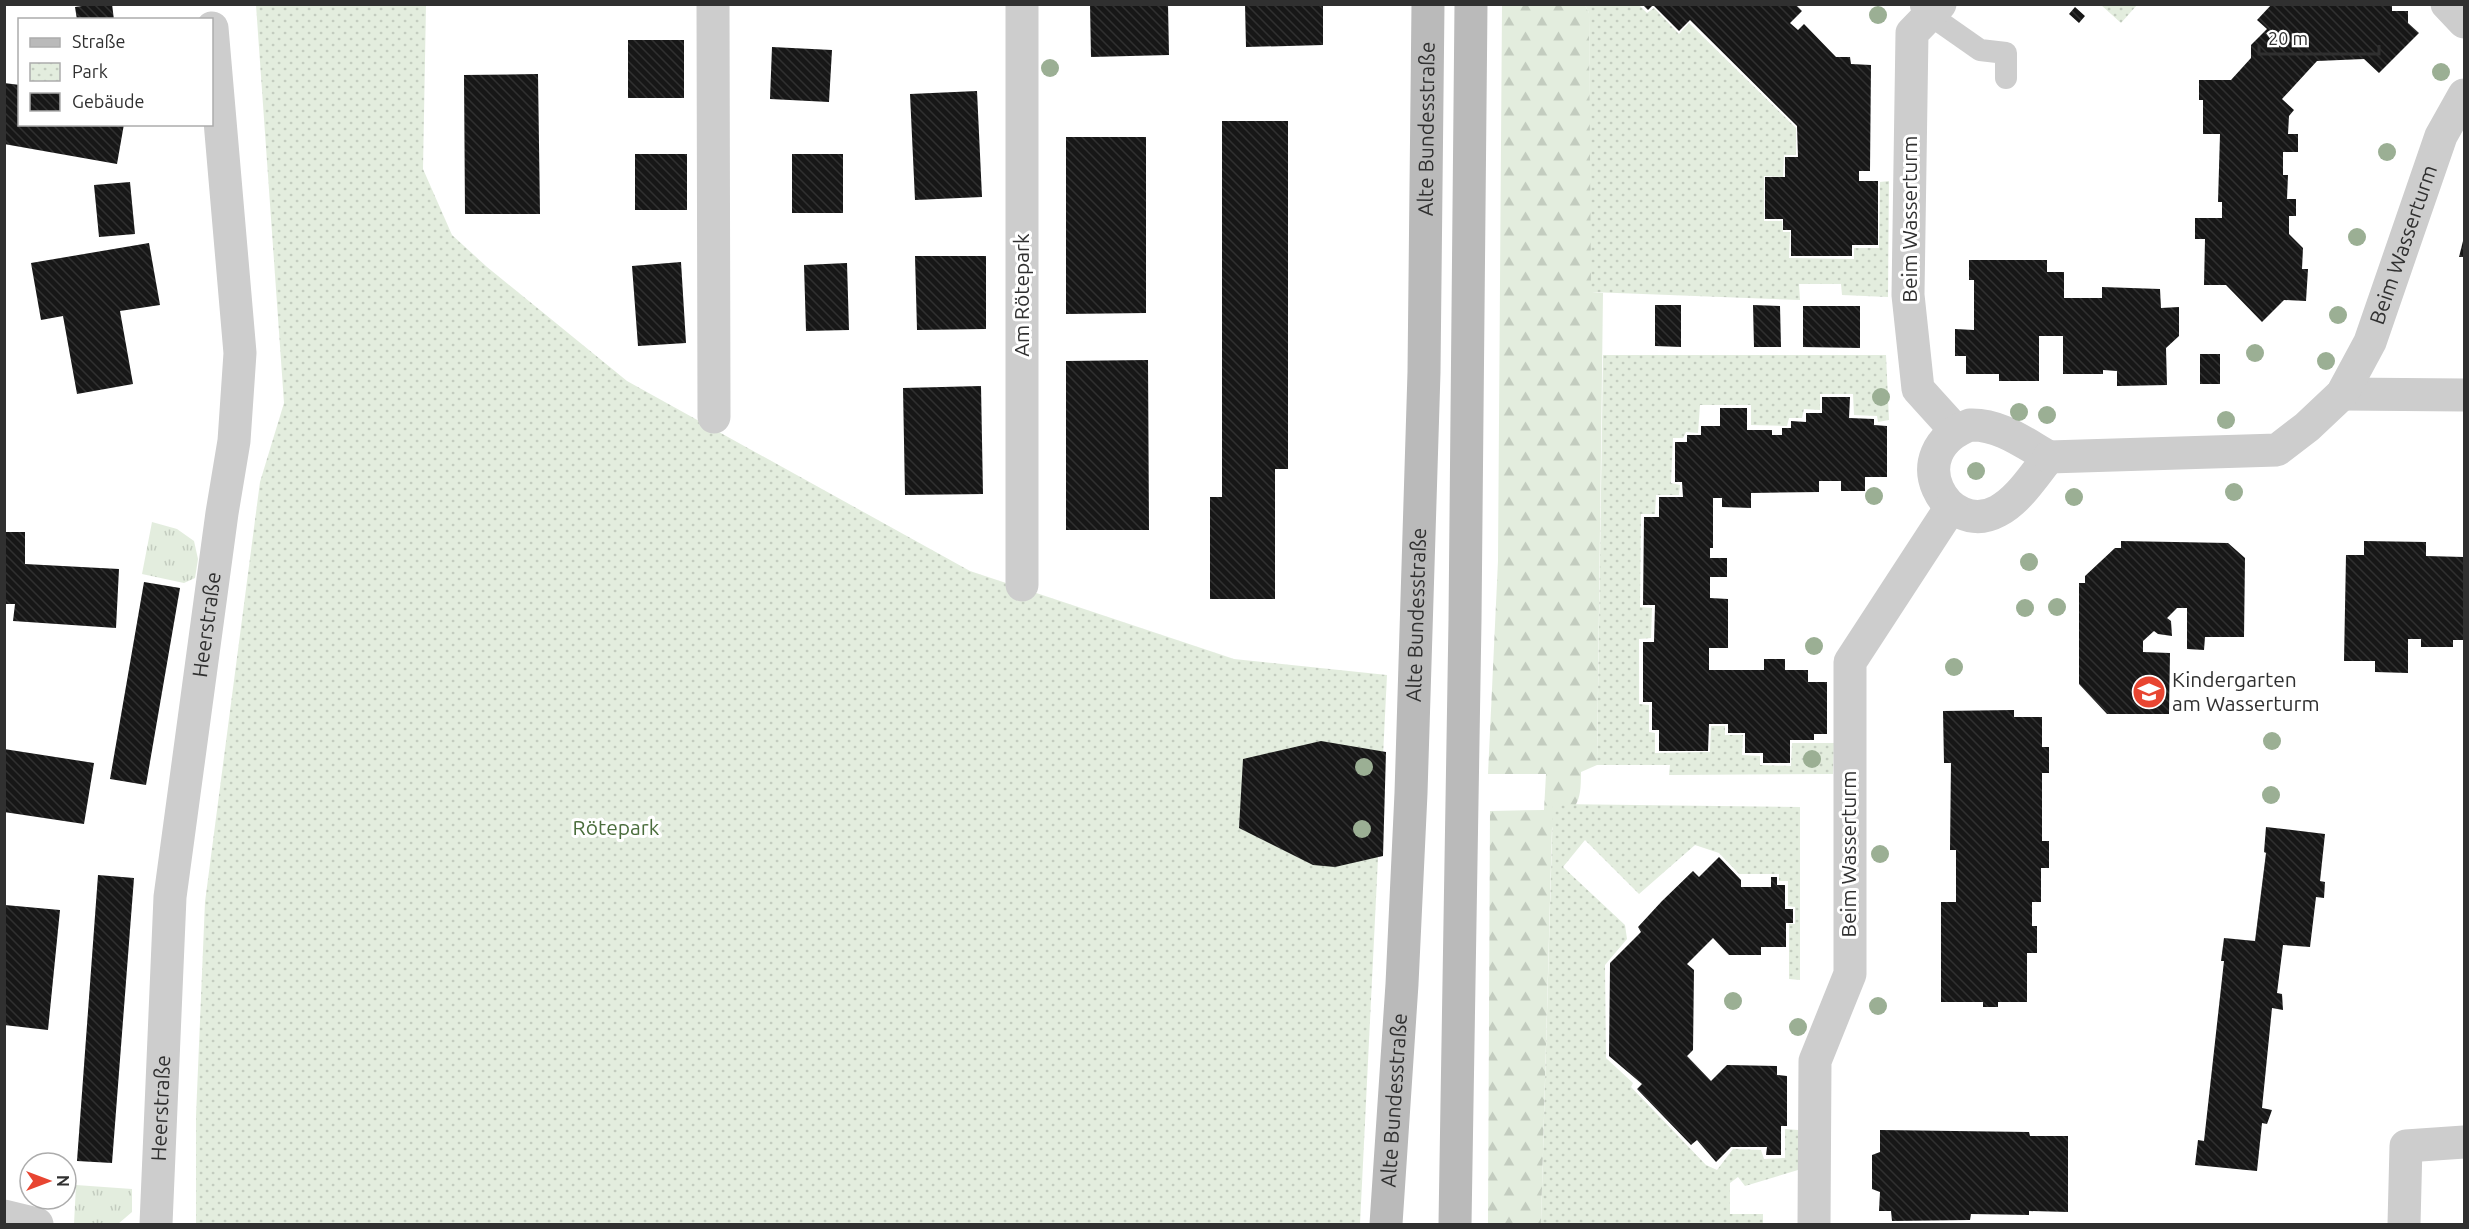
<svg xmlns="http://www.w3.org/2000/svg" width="2469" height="1229" viewBox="0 0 2469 1229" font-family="Ubuntu,sans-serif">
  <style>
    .grass { fill: url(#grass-tufts) }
    .forest { fill: url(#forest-firs) }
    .park { fill: url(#park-dots) }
    .building { fill: url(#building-back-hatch) }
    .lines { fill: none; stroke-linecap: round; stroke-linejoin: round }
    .lane { stroke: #cdcdcd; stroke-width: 22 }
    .street { stroke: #cdcdcd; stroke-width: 33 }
    .secondary { stroke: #bababa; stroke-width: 33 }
    .tree { fill: #9baf94 }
    .labels { text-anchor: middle; stroke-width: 6; stroke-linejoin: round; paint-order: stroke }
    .street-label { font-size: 21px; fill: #303030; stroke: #fff }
    .poi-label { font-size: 21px; fill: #303030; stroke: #fff; text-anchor: start }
    .park-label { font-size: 21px; fill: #4a6d3c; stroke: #fff }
  </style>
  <defs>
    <pattern id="grass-tufts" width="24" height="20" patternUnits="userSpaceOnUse" patternTransform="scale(1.5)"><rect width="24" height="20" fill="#e3edde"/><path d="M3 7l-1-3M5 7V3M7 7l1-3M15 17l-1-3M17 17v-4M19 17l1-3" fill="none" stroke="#c3ccbf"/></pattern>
    <pattern id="forest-firs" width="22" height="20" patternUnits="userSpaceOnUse" patternTransform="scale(1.5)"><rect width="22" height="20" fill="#e3edde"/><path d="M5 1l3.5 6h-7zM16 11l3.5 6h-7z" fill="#c3ccbf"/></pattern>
    <pattern id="park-dots" width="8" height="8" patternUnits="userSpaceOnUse" patternTransform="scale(1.5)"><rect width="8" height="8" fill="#e3edde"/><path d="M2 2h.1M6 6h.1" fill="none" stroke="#c3ccbf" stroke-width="1.8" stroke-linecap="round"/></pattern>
    <pattern id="building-back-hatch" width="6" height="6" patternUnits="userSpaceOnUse" patternTransform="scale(1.5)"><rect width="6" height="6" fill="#171717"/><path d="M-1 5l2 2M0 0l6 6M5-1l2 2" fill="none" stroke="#303030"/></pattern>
  </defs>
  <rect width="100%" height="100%" fill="#fff"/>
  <path class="grass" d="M 152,522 L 177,529 L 194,541 L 198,559 L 195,578 L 184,583 L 142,574 Z
    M 76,1185 L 132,1189 L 132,1212 L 118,1224 L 74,1224 Z"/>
  <path class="forest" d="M 1502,5 L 1585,5 L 1589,13 L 1592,292 L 1603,293 L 1597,765 L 1581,772 C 1581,806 1577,806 1552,828 L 1541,1224 L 1488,1224 L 1490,811 L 1544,810 L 1546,774 L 1488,774 L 1498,561 Z"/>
  <path class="park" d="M 256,5 L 426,5 L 423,169 L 452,235 L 487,267 L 627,381 L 970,571 L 1234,659 L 1387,675 L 1360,1224 L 196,1224 L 196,1116 L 205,902 L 260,482 L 284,403 Z
    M 1585,5 L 1639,5 L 1647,13 L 1654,8 L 1679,34 L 1689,23 L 1796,128 L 1796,155 L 1784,155 L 1783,177 L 1764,176 L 1764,221 L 1782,221 L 1783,232 L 1790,232 L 1789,258 L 1854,259 L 1854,248 L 1879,248 L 1880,182 L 1889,181 L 1888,297 L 1842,295 L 1841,284 L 1799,284 L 1800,300 L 1591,292 L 1589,13 Z
    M 2101,5 L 2137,5 L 2121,23 Z
    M 1603,355 L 1886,355 L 1889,420 L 1878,422 L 1877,416 L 1854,415 L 1853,394 L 1820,394 L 1820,410 L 1804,409 L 1802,418 L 1789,418 L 1787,426 L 1751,425 L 1751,405 L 1700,405 L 1698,433 L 1686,432 L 1683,438 L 1673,438 L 1671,483 L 1680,485 L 1679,495 L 1656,495 L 1655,514 L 1641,514 L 1640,607 L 1652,608 L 1651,638 L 1639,639 L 1639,704 L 1649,705 L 1649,732 L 1655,733 L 1655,753 L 1710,752 L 1711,726 L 1725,726 L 1725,735 L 1743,735 L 1742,755 L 1760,756 L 1760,765 L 1791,766 L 1792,743 L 1834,743 L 1833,774 L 1669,775 L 1670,765 L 1597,765 Z
    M 1553,804 L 1800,807 L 1800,980 L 1789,979 L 1789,924 L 1795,924 L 1795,907 L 1788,906 L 1788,881 L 1779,881 L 1779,874 L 1739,874 L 1719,853 L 1695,845 L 1639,894 L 1585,840 L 1563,867 L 1625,925 L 1627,939 L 1605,965 L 1606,1058 L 1633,1083 L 1631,1087 L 1706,1165 L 1717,1170 L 1733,1149 L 1761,1150 L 1764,1159 L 1785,1158 L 1785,1129 L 1798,1130 L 1798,1170 L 1745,1186 L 1738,1177 L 1730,1183 L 1730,1214 L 1763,1214 L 1763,1224 L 1541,1224 Z"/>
  <path class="building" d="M 96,4 L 112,4 L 114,20 L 77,20 L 75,7 Z
    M 1090,4 L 1168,4 L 1169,55 L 1091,57 Z
    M 1245,4 L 1323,4 L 1323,45 L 1246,47 Z
    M 1642,4 L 1795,4 L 1802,11 L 1790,23 L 1798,30 L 1804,24 L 1836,57 L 1850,57 L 1851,64 L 1871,65 L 1870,171 L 1859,171 L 1859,181 L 1878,181 L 1878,245 L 1852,245 L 1852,256 L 1791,256 L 1791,230 L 1783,230 L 1783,219 L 1765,219 L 1765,177 L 1785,177 L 1785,157 L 1798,157 L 1797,126 L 1690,20 L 1679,31 L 1653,5 L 1648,10 Z
    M 2272,4 L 2392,4 L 2392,11 L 2408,11 L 2408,23 L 2419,33 L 2379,73 L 2364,59 L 2317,61 L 2282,99 L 2294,110 L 2289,116 L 2288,134 L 2298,134 L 2298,152 L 2283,152 L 2283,175 L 2288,175 L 2287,199 L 2296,199 L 2296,216 L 2289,216 L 2289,234 L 2303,248 L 2302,269 L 2308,269 L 2306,301 L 2284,300 L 2262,322 L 2226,285 L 2204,285 L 2205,239 L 2195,239 L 2195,218 L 2222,218 L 2222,202 L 2218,202 L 2220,134 L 2203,134 L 2203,100 L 2199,100 L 2199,80 L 2231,80 L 2251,58 L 2251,45 L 2267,29 L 2257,20 Z
    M 2075,7 L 2085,16 L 2079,23 L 2069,14 Z
    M 628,40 L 684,40 L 684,98 L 628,98 Z
    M 772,47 L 832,50 L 829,102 L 770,99 Z
    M 538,74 L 540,214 L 465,214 L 464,75 Z
    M 4,83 L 20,85 L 20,124 L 124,124 L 117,164 L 4,144 Z
    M 977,91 L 982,197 L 915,200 L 910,94 Z
    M 1222,121 L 1288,121 L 1288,469 L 1275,469 L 1275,599 L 1210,599 L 1210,497 L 1222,497 Z
    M 1066,137 L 1146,137 L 1146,313 L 1066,314 Z
    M 635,154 L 687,154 L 687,210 L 635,210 Z
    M 792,154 L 843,154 L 843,213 L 792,213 Z
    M 130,182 L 135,234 L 99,237 L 94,185 Z
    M 2464,237 L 2464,257 L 2459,257 Z
    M 149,243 L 160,305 L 120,311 L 133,384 L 77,394 L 63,316 L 41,320 L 31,263 Z
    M 915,256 L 986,256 L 986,329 L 917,330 Z
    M 1969,260 L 2047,260 L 2047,272 L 2064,272 L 2064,298 L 2102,298 L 2102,287 L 2160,289 L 2161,308 L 2179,307 L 2179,336 L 2166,348 L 2167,385 L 2117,386 L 2117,371 L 2103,370 L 2103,374 L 2063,374 L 2063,336 L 2039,336 L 2039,381 L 1999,381 L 1999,374 L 1966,374 L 1966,356 L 1955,356 L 1955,329 L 1974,330 L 1974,280 L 1969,280 Z
    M 681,262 L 686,343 L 638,346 L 632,266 Z
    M 847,263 L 849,330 L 806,331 L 804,265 Z
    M 1655,305 L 1681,305 L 1681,347 L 1655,346 Z
    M 1753,305 L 1780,306 L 1781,347 L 1754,347 Z
    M 1803,306 L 1860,306 L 1860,348 L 1803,347 Z
    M 2200,354 L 2220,354 L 2220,384 L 2200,384 Z
    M 1148,360 L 1149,530 L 1066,530 L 1066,361 Z
    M 981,386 L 983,494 L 905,495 L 903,388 Z
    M 1822,397 L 1850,397 L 1849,418 L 1874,419 L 1874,425 L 1887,426 L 1887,477 L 1865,477 L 1865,491 L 1841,491 L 1841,481 L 1819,481 L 1819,492 L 1751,493 L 1751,508 L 1722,507 L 1722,498 L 1713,498 L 1713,548 L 1710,548 L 1710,558 L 1727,558 L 1727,577 L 1710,577 L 1710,598 L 1728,599 L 1728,648 L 1709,648 L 1709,670 L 1764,670 L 1764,659 L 1785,659 L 1785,670 L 1808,670 L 1808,682 L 1827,682 L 1827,734 L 1814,734 L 1814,740 L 1790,740 L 1790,763 L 1763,763 L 1763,753 L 1745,753 L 1745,733 L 1728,733 L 1728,724 L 1709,724 L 1708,751 L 1659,751 L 1659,730 L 1652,730 L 1652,702 L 1643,702 L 1643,642 L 1654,642 L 1655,605 L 1643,605 L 1644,517 L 1659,517 L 1659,497 L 1683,497 L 1682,482 L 1675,482 L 1675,442 L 1687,442 L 1687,435 L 1701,435 L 1701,426 L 1720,426 L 1720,408 L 1747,408 L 1747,430 L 1772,430 L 1772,435 L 1782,435 L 1782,428 L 1791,428 L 1791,421 L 1806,422 L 1806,413 L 1822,413 Z
    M 4,532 L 25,532 L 25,564 L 119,569 L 116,628 L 13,621 L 15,604 L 4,604 Z
    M 2121,541 L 2228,543 L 2245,558 L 2244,637 L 2205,637 L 2204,650 L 2187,649 L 2187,608 L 2177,608 L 2167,618 L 2171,621 L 2172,636 L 2158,634 L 2154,631 L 2143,641 L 2143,652 L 2170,653 L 2169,714 L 2107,714 L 2079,684 L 2079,583 L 2085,583 L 2085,576 L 2115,548 L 2121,548 Z
    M 2364,541 L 2426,542 L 2426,556 L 2464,557 L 2464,640 L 2453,640 L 2453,647 L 2421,647 L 2421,639 L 2408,639 L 2408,673 L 2375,672 L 2375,661 L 2344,661 L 2346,555 L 2364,555 Z
    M 144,582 L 180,588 L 146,785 L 110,779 Z
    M 2014,710 L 2014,717 L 2042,717 L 2042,747 L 2049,747 L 2049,773 L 2042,773 L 2042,841 L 2049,841 L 2049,868 L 2041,868 L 2041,902 L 2032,902 L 2032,926 L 2037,926 L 2037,953 L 2027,953 L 2027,1002 L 1998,1002 L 1998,1007 L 1983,1007 L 1983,1002 L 1941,1002 L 1941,902 L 1956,902 L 1956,850 L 1950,850 L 1951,763 L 1944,763 L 1943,711 Z
    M 1321,741 L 1386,752 L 1383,856 L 1335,867 L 1313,865 L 1239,828 L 1243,759 Z
    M 4,749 L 94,763 L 84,824 L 4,812 Z
    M 2266,827 L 2325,834 L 2320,881 L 2325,882 L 2324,898 L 2316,897 L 2310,947 L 2283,945 L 2277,993 L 2282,994 L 2283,1010 L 2272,1008 L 2262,1108 L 2272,1110 L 2267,1124 L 2262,1123 L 2257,1171 L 2195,1165 L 2198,1140 L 2204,1141 L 2224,961 L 2221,961 L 2224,938 L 2255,941 L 2266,853 L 2264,852 Z
    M 1719,857 L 1741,880 L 1741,887 L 1771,887 L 1771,877 L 1777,877 L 1777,885 L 1785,885 L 1785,909 L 1793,909 L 1793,923 L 1786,923 L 1786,947 L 1761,947 L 1761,955 L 1729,955 L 1713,938 L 1687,964 L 1694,970 L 1693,1050 L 1687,1056 L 1711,1081 L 1727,1065 L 1777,1066 L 1777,1075 L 1787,1076 L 1787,1126 L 1781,1126 L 1781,1155 L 1766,1155 L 1767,1147 L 1731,1147 L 1716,1162 L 1697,1140 L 1691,1145 L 1637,1089 L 1642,1084 L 1609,1056 L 1610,963 L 1641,932 L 1638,927 L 1662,901 L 1693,871 L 1699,877 Z
    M 98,875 L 134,878 L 112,1163 L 77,1161 Z
    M 5,905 L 60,910 L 48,1030 L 4,1025 Z
    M 1880,1130 L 2029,1132 L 2030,1136 L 2068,1136 L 2068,1212 L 2029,1211 L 2029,1215 L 1971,1214 L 1970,1220 L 1892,1221 L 1891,1211 L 1879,1211 L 1880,1192 L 1872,1189 L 1872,1155 L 1880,1152 Z"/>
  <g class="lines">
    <path class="lane" d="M 1921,6 L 1930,15 L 1980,50 L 2006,53 L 2006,78"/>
    <g class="street">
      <path d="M 713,4 L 714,417"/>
      <path d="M 1022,4 L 1022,585"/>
      <path d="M 1940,4 L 1912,33 L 1908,295 L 1918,389 L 1956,431"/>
      <path d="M 2447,4 L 2464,22"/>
      <path d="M 2342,394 L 2464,395"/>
      <path d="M 1970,425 C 2000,424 2024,443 2049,457 C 2034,475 2019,500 1998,511 C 1947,539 1898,452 1970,425 Z"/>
      <path id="s1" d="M 2049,457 L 2277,450 L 2307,427 L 2342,394 L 2370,342 L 2441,136 L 2464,95"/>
      <path d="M 4,1216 L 37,1224"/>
      <path id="s2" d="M 156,1224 L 170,897 L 222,513 L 234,441 L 240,353 L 212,28"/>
      <path d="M 1814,1224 L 1815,1061 L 1850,974 L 1850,662 L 1951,507"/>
      <path d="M 2404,1224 L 2406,1146 L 2464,1142"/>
    </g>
    <g class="secondary">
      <path id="s3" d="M 1386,1224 L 1402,984 L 1411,793 L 1424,372 L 1428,4"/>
      <path d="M 1455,1224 L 1465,620 L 1471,4"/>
    </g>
  </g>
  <g class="tree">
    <circle cx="1878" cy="15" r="9"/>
    <circle cx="1050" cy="68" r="9"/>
    <circle cx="2441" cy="72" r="9"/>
    <circle cx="2387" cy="152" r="9"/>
    <circle cx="2357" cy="237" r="9"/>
    <circle cx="2338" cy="315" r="9"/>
    <circle cx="2255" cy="353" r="9"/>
    <circle cx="2326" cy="361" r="9"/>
    <circle cx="1881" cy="397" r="9"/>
    <circle cx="2019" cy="412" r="9"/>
    <circle cx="2047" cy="415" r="9"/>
    <circle cx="2226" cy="420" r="9"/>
    <circle cx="1976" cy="471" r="9"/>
    <circle cx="2234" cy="492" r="9"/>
    <circle cx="1874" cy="496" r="9"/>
    <circle cx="2074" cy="497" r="9"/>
    <circle cx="2029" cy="562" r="9"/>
    <circle cx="2057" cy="607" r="9"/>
    <circle cx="2025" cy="608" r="9"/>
    <circle cx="1814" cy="646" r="9"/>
    <circle cx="1954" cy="667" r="9"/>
    <circle cx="2272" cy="741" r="9"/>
    <circle cx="1812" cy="759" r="9"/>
    <circle cx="1364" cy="767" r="9"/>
    <circle cx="2271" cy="795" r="9"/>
    <circle cx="1362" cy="829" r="9"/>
    <circle cx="1880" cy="854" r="9"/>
    <circle cx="1733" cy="1001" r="9"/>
    <circle cx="1878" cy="1006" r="9"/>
    <circle cx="1798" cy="1027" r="9"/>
  </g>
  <defs>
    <symbol id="school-disc" viewBox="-11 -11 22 22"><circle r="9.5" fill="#e84531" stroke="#fff"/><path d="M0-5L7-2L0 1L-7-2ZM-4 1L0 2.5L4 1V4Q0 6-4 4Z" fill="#fff"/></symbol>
  </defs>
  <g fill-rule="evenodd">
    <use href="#school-disc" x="2130" y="673" width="38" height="38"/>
  </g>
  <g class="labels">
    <g class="street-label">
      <text dy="7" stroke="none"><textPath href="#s3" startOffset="1096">Alte Bundesstraße</textPath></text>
      <text transform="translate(1910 219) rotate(-90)" y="7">Beim Wasserturm</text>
      <text dy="7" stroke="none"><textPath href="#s1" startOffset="476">Beim Wasserturm</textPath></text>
      <text transform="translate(1022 295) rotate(-90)" y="7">Am Rötepark</text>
      <text dy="7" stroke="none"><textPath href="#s3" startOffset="610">Alte Bundesstraße</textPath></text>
      <text dy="7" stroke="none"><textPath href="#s2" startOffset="602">Heerstraße</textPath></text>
      <text transform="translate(1849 854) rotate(-90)" y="7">Beim Wasserturm</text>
      <text dy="7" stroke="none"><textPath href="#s3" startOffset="124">Alte Bundesstraße</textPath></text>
      <text dy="7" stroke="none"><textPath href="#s2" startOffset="116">Heerstraße</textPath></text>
    </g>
    <g class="poi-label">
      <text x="2172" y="687">Kindergarten<tspan x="2172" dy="24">am Wasserturm</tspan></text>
    </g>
    <g class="park-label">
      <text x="616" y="835">Rötepark</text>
    </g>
  </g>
  <rect width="2469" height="1229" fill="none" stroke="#303030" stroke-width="12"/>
  <rect x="18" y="18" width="195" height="108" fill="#ffffff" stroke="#acacac" stroke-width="1.5"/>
  <rect x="30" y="38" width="30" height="9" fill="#bababa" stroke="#acacac" stroke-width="1.5"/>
  <text x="72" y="48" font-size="18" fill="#303030">Straße</text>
  <rect x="30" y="63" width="30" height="18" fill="url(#park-dots)" stroke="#acacac" stroke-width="1.5"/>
  <text x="72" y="78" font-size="18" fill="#303030">Park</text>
  <rect x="30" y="93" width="30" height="18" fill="url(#building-back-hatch)" stroke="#acacac" stroke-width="1.5"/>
  <text x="72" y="108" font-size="18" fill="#303030">Gebäude</text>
  <g transform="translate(48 1181) rotate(90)"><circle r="28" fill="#ffffff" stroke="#acacac" stroke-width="1.5"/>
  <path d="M0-4.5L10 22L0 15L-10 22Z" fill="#e84531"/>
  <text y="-9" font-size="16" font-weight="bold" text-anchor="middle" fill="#303030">N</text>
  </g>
  <path d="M2259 45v9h120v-9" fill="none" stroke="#303030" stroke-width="3"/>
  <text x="2268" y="45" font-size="18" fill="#303030" stroke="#ffffff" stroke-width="4.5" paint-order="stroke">20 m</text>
</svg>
